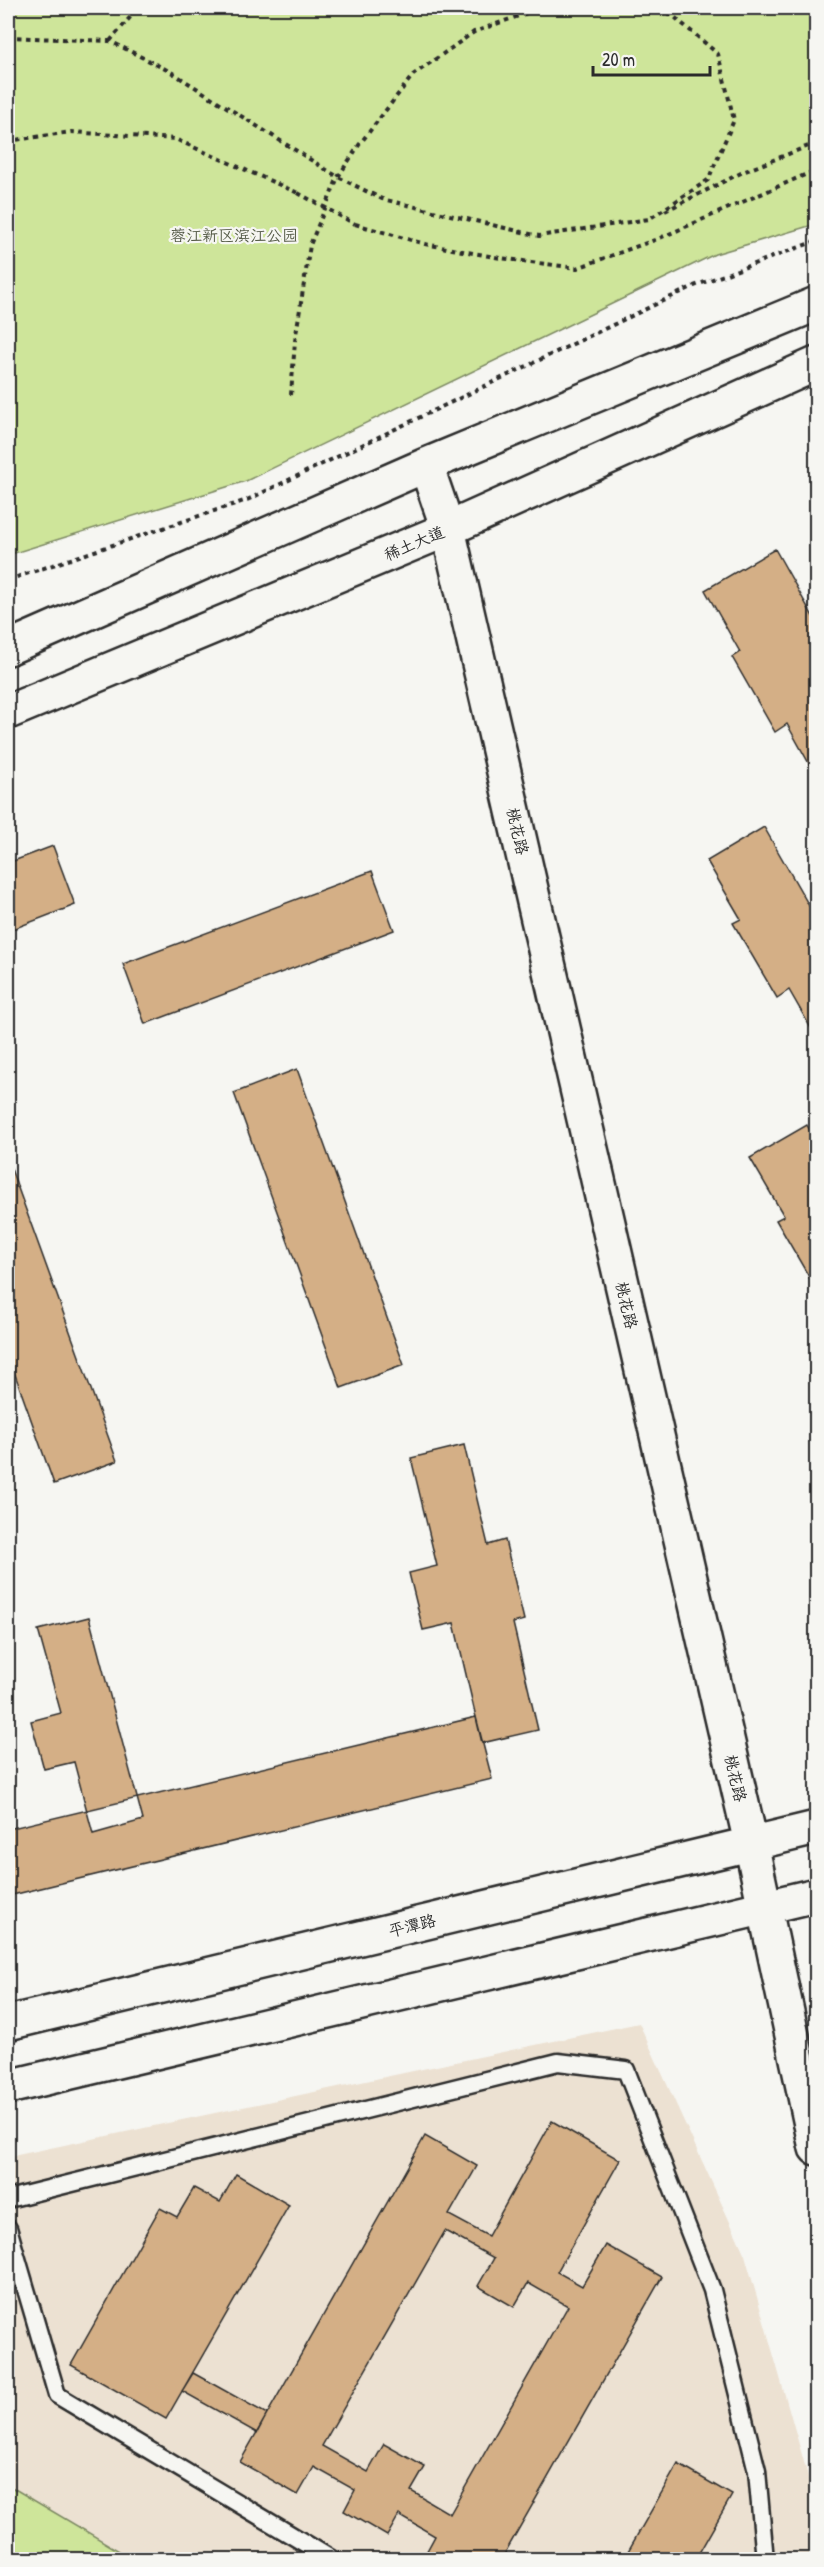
<svg xmlns="http://www.w3.org/2000/svg" width="824" height="2567" viewBox="0 0 824 2567" font-family="'Patrick Hand','LXGW WenKai TC',sans-serif">
  <style>
    .built { fill: #ece1d2 }
    .green { fill: #cee59a; stroke: #7c8862; stroke-width: 1.5 }
    .building { fill: #d4af86; stroke: #2b2b2b; stroke-width: 1.5; fill-rule: evenodd }
    .lines { fill: none; stroke-linecap: round; stroke-linejoin: round }
    .lane-casing { stroke: #2b2b2b; stroke-width: 21 }
    .secondary-casing { stroke: #2b2b2b; stroke-width: 38 }
    .path { stroke: #2b2b2b; stroke-width: 4; stroke-dasharray: 4.5 4.5; stroke-linecap: butt }
    .lane { stroke: #f6f6f2; stroke-width: 16 }
    .secondary { stroke: #f6f6f2; stroke-width: 33 }
    .path-bridge { stroke: #2b2b2b; stroke-width: 4; stroke-dasharray: 4.5 4.5; stroke-linecap: butt }
    .labels { text-anchor: middle; stroke-width: 4.5; stroke-linejoin: round; paint-order: stroke }
    .park-label { font-size: 16px; fill: #545a47; stroke: #f6f6f2 }
    .street-label { font-size: 16px; fill: #2b2b2b; stroke: #f6f6f2 }
  </style>
  <rect width="100%" height="100%" fill="#f6f6f2"/>
  <filter id="ink" filterUnits="userSpaceOnUse"><feTurbulence type="fractalNoise" baseFrequency=".0167" numOctaves="2"/><feDisplacementMap in="SourceGraphic" scale="12" xChannelSelector="R" yChannelSelector="G"/><feConvolveMatrix kernelMatrix="1 2 1 2 8 2 1 2 1" color-interpolation-filters="sRGB"/></filter>
  <g filter="url(#ink)">
    <path class="built" d="M 639,2023 L 745,2255 L 816,2504 L 816,2559 L 8,2559 L 8,2157 Z"/>
    <path class="green" d="M 8,8 L 816,8 L 816,224 L 715,254 L 246,481 L 8,555 Z
      M 8,2485 L 126,2555 L 124,2559 L 8,2559 Z"/>
    <path class="building" d="M 775,549 L 816,622 L 816,776 L 787,724 L 775,732 L 732,657 L 740,652 L 705,590 Z
      M 764,827 L 816,918 L 816,1037 L 789,990 L 777,998 L 733,923 L 741,919 L 707,861 Z
      M 53,846 L 75,905 L 8,931 L 8,863 Z
      M 372,871 L 394,930 L 145,1024 L 123,964 Z
      M 297,1069 L 404,1365 L 341,1388 L 234,1093 Z
      M 807,1125 L 816,1141 L 816,1289 L 776,1220 L 784,1216 L 750,1158 Z
      M 10,1166 L 117,1461 L 54,1484 L 8,1355 L 8,1167 Z
      M 464,1445 L 488,1545 L 505,1540 L 524,1620 L 513,1623 L 538,1730 L 482,1743 L 454,1623 L 423,1630 L 409,1573 L 437,1566 L 411,1458 Z
      M 89,1617 L 143,1820 L 93,1834 L 74,1762 L 44,1769 L 31,1721 L 61,1713 L 38,1630 Z
      M 476,1717 L 492,1779 L 8,1896 L 8,1829 Z
      M 552,2121 L 620,2160 L 557,2272 L 582,2286 L 606,2245 L 662,2277 L 505,2553 L 516,2560 L 422,2560 L 435,2536 L 399,2515 L 387,2536 L 344,2511 L 355,2490 L 314,2467 L 298,2495 L 240,2462 L 425,2136 L 477,2166 L 449,2215 L 488,2236 ZM 445,2231 L 494,2258 L 478,2286 L 514,2307 L 528,2283 L 568,2306 L 450,2514 L 411,2491 L 425,2467 L 384,2444 L 368,2472 L 322,2446 Z
      M 236,2174 L 289,2205 L 166,2419 L 71,2365 L 160,2208 L 177,2217 L 194,2188 L 220,2202 Z
      M 193,2373 L 267,2414 L 257,2433 L 182,2391 Z
      M 678,2464 L 732,2495 L 695,2560 L 623,2560 Z"/>
    <g class="lines">
      <defs>
        <path id="lane" d="M 8,2199 L 558,2062 L 626,2070 L 712,2290 L 757,2471 L 765,2560
          M 8,2228 L 57,2395 L 333,2560"/>
        <path id="secondary" d="M 426,465 L 448,529 L 751,1843 L 816,2148
          M 8,648 L 426,465 L 816,304
          M 8,712 L 448,529 L 816,364
          M 8,2023 L 816,1828
          M 8,2087 L 816,1895"/>
      </defs>
      <use href="#lane" class="lane-casing"/>
      <use href="#secondary" class="secondary-casing"/>
      <path class="path" d="M 8,37 L 110,41 L 171,72 L 338,177 L 382,199 L 539,236 L 649,219 L 708,180 L 734,120 L 718,54 L 672,15 L 653,8
        M 110,41 L 138,8
        M 8,141 L 71,132 L 175,139 L 298,193
        M 665,211 L 743,172 L 816,143
        M 355,224 L 425,244 L 500,258 L 577,268 L 660,238 L 816,170
        M 291,395 L 295,341 L 310,245 L 338,177 L 359,145 L 413,75 L 474,32 L 541,8
        M 8,580 L 247,500 L 694,286 L 816,241"/>
      <use href="#lane" class="lane"/>
      <use href="#secondary" class="secondary"/>
      <path class="path-bridge" d="M 298,193 L 355,224"/>
    </g>
  </g>
  <g class="labels">
    <g class="park-label">
      <text x="234" y="241">蓉江新区滨江公园</text>
    </g>
    <g class="street-label">
      <text transform="translate(414 543) rotate(-23)" y="6">稀土大道</text>
      <text transform="translate(518 831) rotate(77)" y="6">桃花路</text>
      <text transform="translate(627 1305) rotate(77)" y="6">桃花路</text>
      <text transform="translate(736 1778) rotate(77)" y="6">桃花路</text>
      <text transform="translate(412 1925) rotate(-14)" y="6">平潭路</text>
    </g>
  </g>
  <rect width="824" height="2567" fill="none" stroke="#f6f6f2" stroke-width="30"/>
  <rect x="15" y="15" width="794" height="2537" fill="none" stroke="#2b2b2b" stroke-width="2" filter="url(#ink)"/>
  <path d="M593 66v9h117v-9" fill="none" stroke="#2b2b2b" stroke-width="3"/>
  <text x="602" y="66" font-size="18" fill="#2b2b2b" stroke="#f6f6f2" stroke-width="4.5" paint-order="stroke">20 m</text>
</svg>
